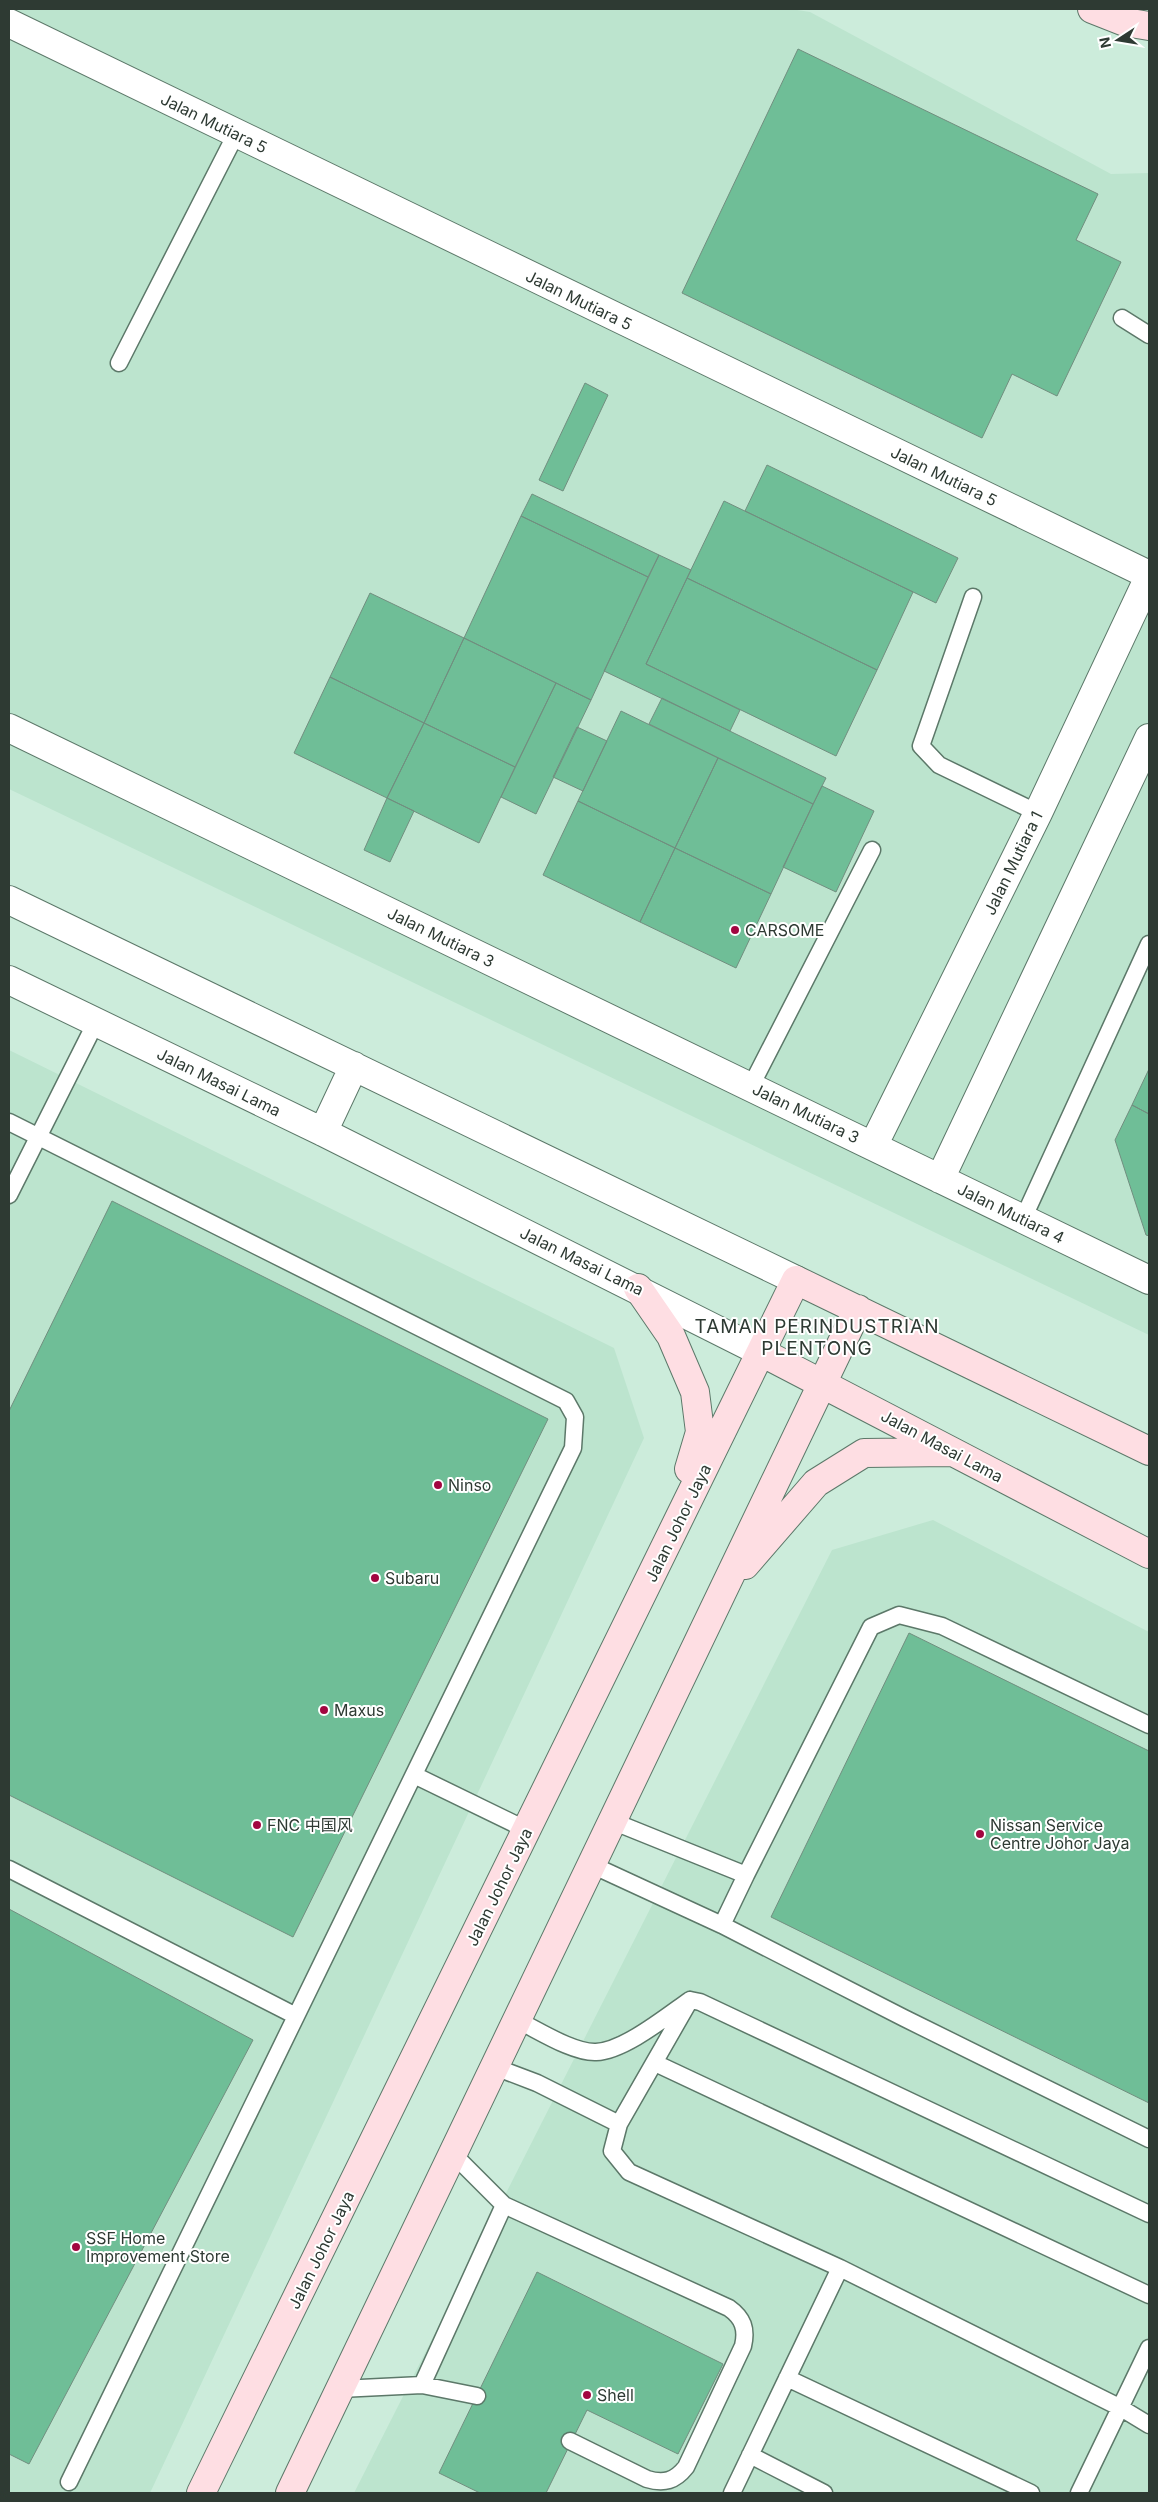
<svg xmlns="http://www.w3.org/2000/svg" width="1158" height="2502" viewBox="0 0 1158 2502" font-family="Inter,'Noto Sans SC',sans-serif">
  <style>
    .built { fill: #bce4ce }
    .building { fill: #6fbe97; stroke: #718e7f }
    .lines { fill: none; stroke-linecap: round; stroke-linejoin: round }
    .lane-casing { stroke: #5c7869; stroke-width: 19 }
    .street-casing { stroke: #5c7869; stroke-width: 30 }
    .secondary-casing { stroke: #5c7869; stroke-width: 30 }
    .lane { stroke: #fff; stroke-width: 16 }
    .street { stroke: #fff; stroke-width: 28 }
    .secondary { stroke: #fedee3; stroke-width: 28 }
    .poi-dot { fill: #a20640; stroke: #fff; stroke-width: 2 }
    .labels { text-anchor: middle; stroke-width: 4; stroke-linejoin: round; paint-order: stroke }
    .street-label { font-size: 16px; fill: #2e3a33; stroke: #fff }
    .poi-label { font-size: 16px; fill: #2e3a33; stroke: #fff; text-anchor: start }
    .quarter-label { font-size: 19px; letter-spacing: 1px; fill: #2e3a33; stroke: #fff }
  </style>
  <rect width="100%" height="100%" fill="#ccecdb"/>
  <path class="built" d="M 9,9 L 791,9 L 810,12 L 1111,174 L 1149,173 L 1149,1335 L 9,789 Z
    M 9,1050 L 614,1348 L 644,1438 L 150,2493 L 9,2493 Z
    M 933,1520 L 1149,1632 L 1149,2493 L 354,2493 L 832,1550 Z"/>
  <path class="building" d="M 798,49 L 1098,194 L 1076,240 L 1121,262 L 1057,396 L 1012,374 L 982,438 L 682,293 Z
    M 585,383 L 608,395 L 563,491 L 539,480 Z
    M 767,465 L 958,558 L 936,603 L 745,511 Z
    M 532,494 L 659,555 L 648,577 L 521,516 Z
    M 724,501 L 913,592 L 877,670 L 687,578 Z
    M 521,516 L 648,577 L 591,700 L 464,638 Z
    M 659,555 L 691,570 L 646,664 L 740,710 L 730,731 L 604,671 Z
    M 687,578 L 877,670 L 836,756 L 646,664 Z
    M 370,593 L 464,638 L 424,723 L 330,677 Z
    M 464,638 L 556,683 L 515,767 L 424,723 Z
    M 330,677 L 424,723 L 387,798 L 294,753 Z
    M 556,683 L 591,700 L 536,814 L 501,797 Z
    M 662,698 L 826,778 L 813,804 L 649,724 Z
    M 621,711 L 718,758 L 675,848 L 578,801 Z
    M 424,723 L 515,767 L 479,843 L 387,798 Z
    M 577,727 L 607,741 L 583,791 L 553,777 Z
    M 718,758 L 813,804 L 771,894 L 675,848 Z
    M 822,786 L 874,811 L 836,892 L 783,867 Z
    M 387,798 L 414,811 L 390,862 L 364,850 Z
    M 578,801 L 675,848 L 640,922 L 543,875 Z
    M 675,848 L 771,894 L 736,968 L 640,922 Z
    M 1149,1069 L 1149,1114 L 1132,1105 Z
    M 1132,1105 L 1149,1114 L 1149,1236 L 1146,1235 L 1115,1140 Z
    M 112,1201 L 548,1419 L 293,1937 L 9,1795 L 9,1411 Z
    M 909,1633 L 1149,1751 L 1149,2103 L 771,1917 Z
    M 9,1909 L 253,2040 L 29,2464 L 9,2454 Z
    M 537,2272 L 723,2364 L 678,2454 L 587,2410 L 546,2493 L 480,2493 L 439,2473 Z"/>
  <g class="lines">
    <defs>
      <path id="lane" d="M 1122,318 L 1149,335
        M 119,363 L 236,134
        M 973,597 L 921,746 L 939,765 L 1038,813
        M 751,1086 L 872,850
        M 9,1122 L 566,1401 L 575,1417 L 573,1448 L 69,2482
        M 9,1195 L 96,1022
        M 1023,1219 L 1149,944
        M 414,1775 L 527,1830
        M 612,1821 L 746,1875 L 871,1627 L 899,1615 L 942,1626 L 1149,1725
        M 592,1865 L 722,1925 L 904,2018 L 1149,2139
        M 9,1869 L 296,2016
        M 722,1925 L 746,1875
        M 690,2000 L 619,2124 L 612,2151 L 629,2172 L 840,2268 L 1121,2408 L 1149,2425
        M 517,2020 C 538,2030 573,2053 596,2052 C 624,2051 667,2016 690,2000 L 700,2002 L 1149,2214
        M 655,2063 L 1149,2295
        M 495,2067 L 537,2083 L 619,2124
        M 453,2154 L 504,2205 L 729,2308 C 743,2318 747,2329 743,2346 L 686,2467 C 675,2481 664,2484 647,2479 L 570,2441
        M 787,2378 L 1031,2493
        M 422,2385 L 504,2205
        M 340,2389 L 422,2385 L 477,2396
        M 750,2455 L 824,2493
        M 732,2493 L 840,2268
        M 1079,2493 L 1149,2348"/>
      <path id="street" d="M 9,23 L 1149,575
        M 9,728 L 1149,1280
        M 9,900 L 796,1280
        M 9,980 L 323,1132 L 761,1352
        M 323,1132 L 354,1066
        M 873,1146 L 1038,813 L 1149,577
        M 940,1179 L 1149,738"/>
      <path id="secondary" d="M 1092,9 L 1125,22 L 1149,26
        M 638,1288 L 671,1336 L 695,1392 L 700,1432 L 689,1469
        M 761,1352 L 1149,1554
        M 745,1565 L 816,1483 L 864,1453 L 951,1452
        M 201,2493 L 796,1280 L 1149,1451
        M 290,2493 L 858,1309"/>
    </defs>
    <use href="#lane" class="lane-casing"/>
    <use href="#street" class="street-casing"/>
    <use href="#secondary" class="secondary-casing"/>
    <use href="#lane" class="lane"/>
    <use href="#street" class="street"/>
    <use href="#secondary" class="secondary"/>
  </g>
  <g class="poi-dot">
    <circle cx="735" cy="930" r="5"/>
    <circle cx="438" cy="1485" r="5"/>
    <circle cx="375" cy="1578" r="5"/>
    <circle cx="324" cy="1710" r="5"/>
    <circle cx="257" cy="1825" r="5"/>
    <circle cx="980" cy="1834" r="5"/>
    <circle cx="76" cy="2247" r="5"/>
    <circle cx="587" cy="2395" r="5"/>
  </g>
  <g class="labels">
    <g class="street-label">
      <text transform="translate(214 123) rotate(26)" y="6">Jalan Mutiara 5</text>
      <text transform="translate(579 300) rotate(26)" y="6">Jalan Mutiara 5</text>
      <text transform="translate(944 476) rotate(26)" y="6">Jalan Mutiara 5</text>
      <text transform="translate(1013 863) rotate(-64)" y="6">Jalan Mutiara 1</text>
      <text transform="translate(441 937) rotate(26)" y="6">Jalan Mutiara 3</text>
      <text transform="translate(219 1082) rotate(26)" y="6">Jalan Masai Lama</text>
      <text transform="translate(806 1113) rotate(26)" y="6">Jalan Mutiara 3</text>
      <text transform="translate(1011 1213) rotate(26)" y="6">Jalan Mutiara 4</text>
      <text transform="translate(582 1261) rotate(26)" y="6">Jalan Masai Lama</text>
      <text transform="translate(942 1446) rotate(28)" y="6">Jalan Masai Lama</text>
      <text transform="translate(678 1523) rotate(-64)" y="6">Jalan Johor Jaya</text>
      <text transform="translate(499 1887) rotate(-64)" y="6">Jalan Johor Jaya</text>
      <text transform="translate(321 2250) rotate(-64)" y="6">Jalan Johor Jaya</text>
    </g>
    <g class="poi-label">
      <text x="745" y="936">CARSOME</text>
      <text x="448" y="1491">Ninso</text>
      <text x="385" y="1584">Subaru</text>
      <text x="334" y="1716">Maxus</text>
      <text x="267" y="1831">FNC 中国风</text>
      <text x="990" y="1831">Nissan Service<tspan x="990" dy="18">Centre Johor Jaya</tspan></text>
      <text x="86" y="2244">SSF Home<tspan x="86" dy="18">Improvement Store</tspan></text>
      <text x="597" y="2401">Shell</text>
    </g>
    <g class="quarter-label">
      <text x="817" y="1333">TAMAN PERINDUSTRIAN<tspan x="817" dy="22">PLENTONG</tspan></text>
    </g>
  </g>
  <rect width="1158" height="2502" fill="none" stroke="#2e3a33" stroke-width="20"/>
  <g transform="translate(1118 40) rotate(258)" stroke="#ffffff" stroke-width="4" paint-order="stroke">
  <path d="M0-4L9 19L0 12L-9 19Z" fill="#2e3a33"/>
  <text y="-8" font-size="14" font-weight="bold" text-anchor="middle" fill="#2e3a33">N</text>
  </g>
</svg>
